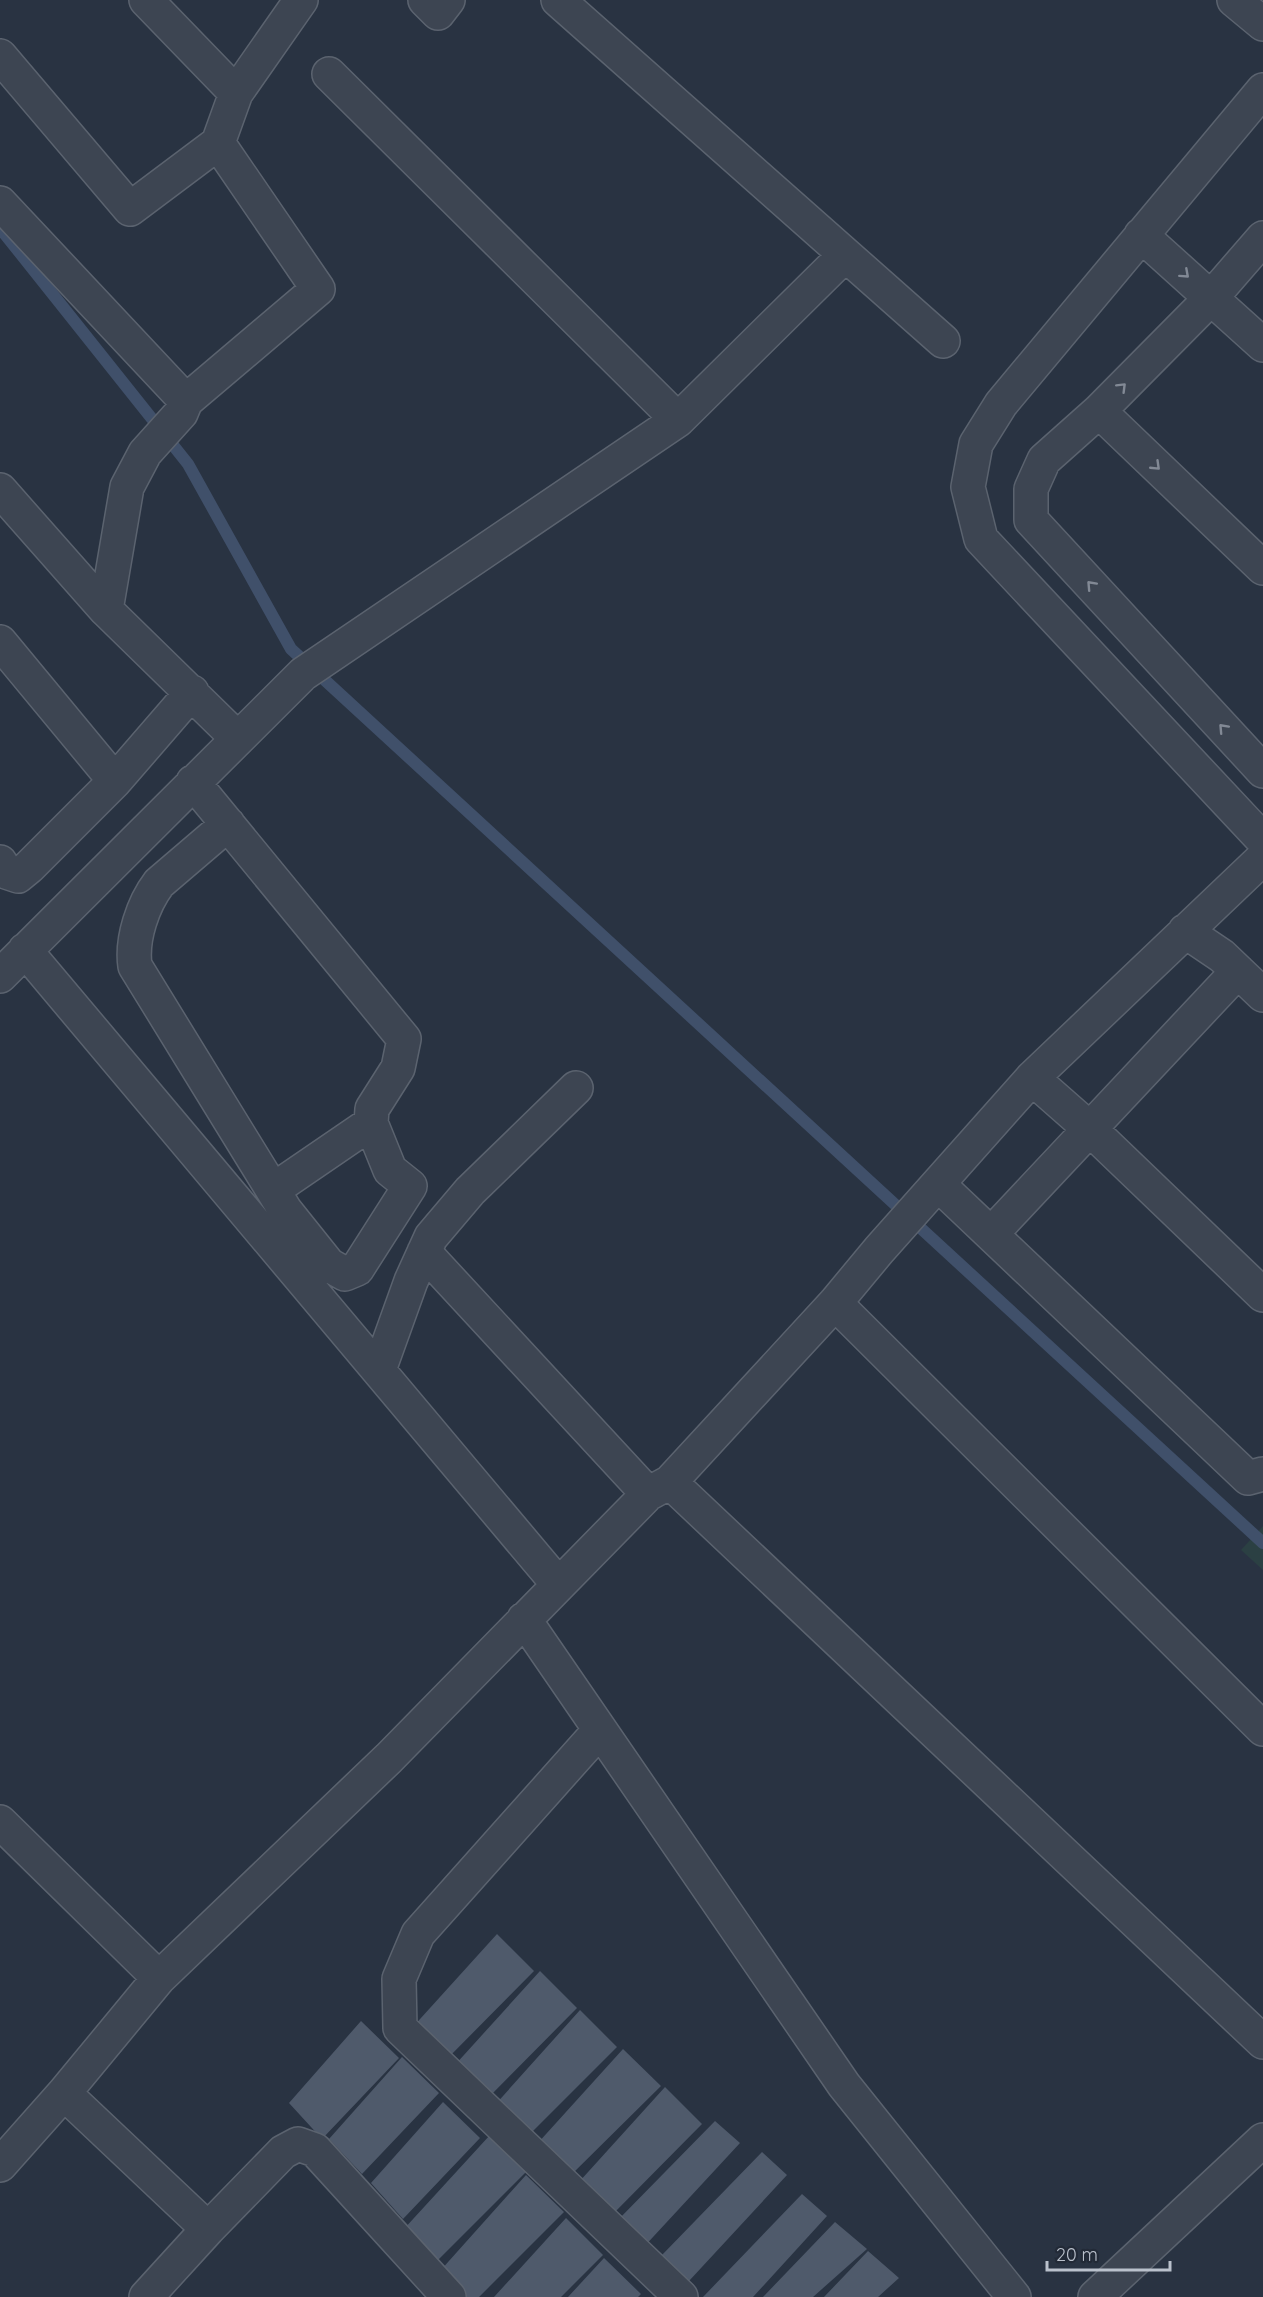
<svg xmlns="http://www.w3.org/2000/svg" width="1263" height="2297" viewBox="0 0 1263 2297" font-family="Quicksand,sans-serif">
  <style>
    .green { fill: #2b4043 }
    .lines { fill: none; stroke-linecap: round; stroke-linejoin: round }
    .stream { stroke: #40506a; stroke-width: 12 }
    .building { fill: #4f5a6b }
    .minor-casing { stroke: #5b636f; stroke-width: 36 }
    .minor { stroke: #3d4552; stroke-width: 33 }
    .oneway { stroke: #828995 }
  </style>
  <rect width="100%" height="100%" fill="#293342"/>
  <path class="green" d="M 1263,1526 L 1263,1570 L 1241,1550 Z"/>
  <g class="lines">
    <path class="stream" d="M 0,228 L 188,464 L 291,649 L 1263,1543"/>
  </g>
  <path class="building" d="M 497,1934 L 534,1971 L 443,2063 L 411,2029 Z
    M 540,1971 L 577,2008 L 486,2100 L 454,2066 Z
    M 580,2010 L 617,2047 L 525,2139 L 494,2106 Z
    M 361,2021 L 399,2058 L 322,2139 L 289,2103 Z
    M 623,2049 L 661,2086 L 569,2177 L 537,2144 Z
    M 402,2057 L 439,2093 L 362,2174 L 329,2139 Z
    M 665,2087 L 702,2124 L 611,2216 L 579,2182 Z
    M 443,2102 L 480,2138 L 403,2219 L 371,2183 Z
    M 715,2121 L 740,2143 L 641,2250 L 615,2223 Z
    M 490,2135 L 526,2172 L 435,2263 L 403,2230 Z
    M 762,2152 L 787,2175 L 689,2281 L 662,2255 Z
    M 526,2175 L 564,2212 L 479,2297 L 465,2297 L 440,2271 Z
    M 802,2194 L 827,2216 L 753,2297 L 703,2297 Z
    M 566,2218 L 603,2255 L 561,2297 L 494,2297 Z
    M 835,2222 L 867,2249 L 813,2297 L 763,2297 Z
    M 868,2251 L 899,2278 L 878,2297 L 824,2297 Z
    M 604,2258 L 641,2294 L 638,2297 L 568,2297 Z"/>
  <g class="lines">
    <defs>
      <path id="minor" d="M 146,0 L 236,93
        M 425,0 L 438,13 L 448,0
        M 558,0 L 943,341
        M 1234,0 L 1263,24
        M 0,56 L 130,209 L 218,143
        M 329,74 L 678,420
        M 1263,90 L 1001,404 L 976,444 L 968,487 L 981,539 L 1263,840
        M 0,203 L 186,401 L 181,413 L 145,453 L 127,487 L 106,610 L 237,738
        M 1141,235 L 1263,345
        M 1263,238 L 1211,298 L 1099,411 L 1044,460 L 1031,489 L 1031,520 L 1263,771
        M 186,401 L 318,289 L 218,143 L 236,93 L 301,0
        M 1099,411 L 1263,568
        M 0,490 L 106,610
        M 0,642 L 115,781
        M 193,782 L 404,1039 L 398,1068 L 372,1109 L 371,1123 L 390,1170 L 410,1186 L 357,1269 L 345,1274 L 329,1265 L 285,1210 L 135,966 C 131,939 143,904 159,883 L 228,824
        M 0,862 L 6,872 L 18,876 L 29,867 L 115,781 L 192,692
        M 1185,931 L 1222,956 L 1263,995
        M 25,950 L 558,1584
        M 0,976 L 303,674 L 678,420 L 845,255
        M 1032,1078 L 1090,1129 L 1263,1295
        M 939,1185 L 1248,1478 L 1263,1474
        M 273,1190 L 371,1123
        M 992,1233 L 1238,971
        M 424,1252 L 648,1494
        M 835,1303 L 1263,1729
        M 379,1370 L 411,1281 L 431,1237 L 470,1191 L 576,1088
        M 670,1482 L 1263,2042
        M 524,1619 L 844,2085 L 1014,2297
        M 600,1730 L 418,1934 L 399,1979 L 400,2028 L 681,2297
        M 0,1822 L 159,1978
        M 64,2093 L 208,2229
        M 0,2165 L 64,2093 L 159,1978 L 389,1758 L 648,1494 L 670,1482 L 835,1303 L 879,1250 L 1032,1078 L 1263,858
        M 146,2297 L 208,2229 L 283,2152 L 298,2144 L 315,2150 L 449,2297
        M 1095,2297 L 1263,2140"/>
    </defs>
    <use href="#minor" class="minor-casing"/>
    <use href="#minor" class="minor"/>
  </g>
  <defs><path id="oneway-chevron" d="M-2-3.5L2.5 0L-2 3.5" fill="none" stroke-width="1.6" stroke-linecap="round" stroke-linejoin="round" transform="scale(1.5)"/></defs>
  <g class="oneway">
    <use href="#oneway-chevron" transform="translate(1185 274) rotate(42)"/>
    <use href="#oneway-chevron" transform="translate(1122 387) rotate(-45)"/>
    <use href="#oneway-chevron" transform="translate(1156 466) rotate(44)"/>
    <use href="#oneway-chevron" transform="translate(1091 585) rotate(-133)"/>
    <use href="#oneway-chevron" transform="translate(1223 728) rotate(-133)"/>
  </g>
  <path d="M1047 2261v9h123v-9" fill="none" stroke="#bac1cc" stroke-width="3"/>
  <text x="1056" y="2261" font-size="18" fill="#bac1cc" stroke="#222a37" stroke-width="4.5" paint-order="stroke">20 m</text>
</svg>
